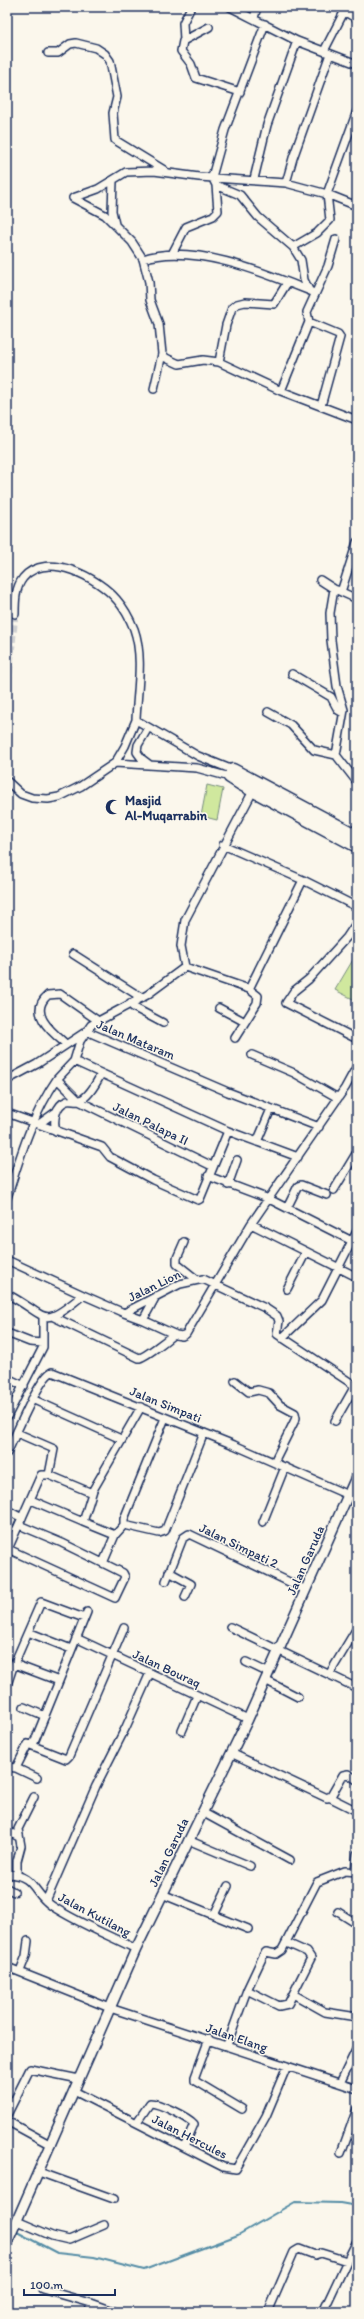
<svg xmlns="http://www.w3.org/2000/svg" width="364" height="2319" viewBox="0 0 364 2319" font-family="Itim,sans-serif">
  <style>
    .green { fill: #d0e89e; stroke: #768c7e }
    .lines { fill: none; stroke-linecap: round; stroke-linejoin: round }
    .stream { stroke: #558da6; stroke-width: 2 }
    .minor-tunnel { stroke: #cecfd0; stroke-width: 7; stroke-dasharray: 7 3.5; stroke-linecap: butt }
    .minor-casing { stroke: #1b2f5e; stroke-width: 10 }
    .tertiary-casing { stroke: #1b2f5e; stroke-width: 12 }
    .trunk-casing { stroke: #1b2f5e; stroke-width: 15 }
    .minor { stroke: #fbf7ec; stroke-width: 7 }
    .tertiary { stroke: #fbf7ec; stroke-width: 9 }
    .trunk { stroke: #fbf7ec; stroke-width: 12 }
    .labels { text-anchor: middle; stroke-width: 3; stroke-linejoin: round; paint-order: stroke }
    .poi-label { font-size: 13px; font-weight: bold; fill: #1b2f5e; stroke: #fbf7ec; text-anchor: start }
    .street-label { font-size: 13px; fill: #1b2f5e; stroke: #fbf7ec }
  </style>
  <rect width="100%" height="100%" fill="#fbf7ec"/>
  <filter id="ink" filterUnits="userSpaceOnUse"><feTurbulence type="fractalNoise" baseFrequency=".025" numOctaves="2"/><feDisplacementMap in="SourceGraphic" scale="8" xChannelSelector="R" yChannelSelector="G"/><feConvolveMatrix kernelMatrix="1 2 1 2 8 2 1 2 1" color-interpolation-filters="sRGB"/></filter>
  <g filter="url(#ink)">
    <path class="green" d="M 207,785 L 223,789 L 217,820 L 201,816 Z
      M 357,953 L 357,1001 L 335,990 Z"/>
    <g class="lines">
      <path class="stream" d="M 15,2231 L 57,2253 L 94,2257 L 144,2270 L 238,2235 L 295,2202 L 340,2203 L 357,2206"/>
      <path class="minor-tunnel" d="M 7,694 L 15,614"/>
      <defs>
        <path id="minor" d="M 230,7 L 297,41 L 357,64
          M 254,18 L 257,7
          M 265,24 L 225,130 L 212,177 L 216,185 L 240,195 L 258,217 L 293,247 L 301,260 L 304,280 L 309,290
          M 209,27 L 183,41 L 181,51 L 191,64 L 196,78 L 240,92
          M 184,40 L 183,23 L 191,7
          M 324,51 L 343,14 L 347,13 L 357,19
          M 48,53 L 58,53 L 70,44 L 76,43 L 96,48 L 105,54 L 110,61 L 117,97 L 113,113 L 115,140 L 164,170
          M 254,179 L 267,125 L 297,41
          M 113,181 L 112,211 L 115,224
          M 286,183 L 293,158 L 330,54
          M 73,198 L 105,215 L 132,242 L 143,259 L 149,282 L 150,300 L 159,324 L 162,354 L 166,358 L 179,364 L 203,360 L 219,362 L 281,391 L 357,420
          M 73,198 L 98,189 L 126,172 L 154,171 L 199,177 L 286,183 L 327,194 L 357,206
          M 293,247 L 317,233 L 330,220 L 327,194 L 357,111
          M 172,254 L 186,227 L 213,216 L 218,211 L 216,185
          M 143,259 C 193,242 268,274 315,293
          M 309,322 L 338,334 L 340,337 L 321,406
          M 219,362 L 226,325 L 232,308 L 237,304 L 245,302 L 274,304 L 287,283
          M 154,389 L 162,354
          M 281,391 L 309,322 L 307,312 L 328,266 L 336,239
          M 320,580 L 334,589 L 330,613 L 331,640 L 337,686 L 344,710 L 336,755 L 357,782
          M 337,590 L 357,599
          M 341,592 L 357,542
          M 15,614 C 15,602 15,588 23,578 C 47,550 99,578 117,600 C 124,608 130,619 134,629 C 144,657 137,692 136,720 L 198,756 L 233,770
          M 292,674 L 331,697 L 338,710 L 343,713
          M 268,712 L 291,725 L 314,750 L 336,755
          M 148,728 L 138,745 L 137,752 L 142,759 L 150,765
          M 115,763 L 125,746 L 136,720
          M 7,781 L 21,794 L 32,798 L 48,799 L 59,797 L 81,786 L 115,763 L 197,768 L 230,777
          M 223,845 L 303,880 L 357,907
          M 357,922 L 347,937 L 309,979 L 294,991 L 286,1003 L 357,1039
          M 73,954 L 142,998
          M 185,967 L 181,946 L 185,920 L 253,791
          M 249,989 L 303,880
          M 130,1003 L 133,1007 L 163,1023
          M 219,1008 L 245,1022
          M 86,1031 L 228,1092 L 319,1127
          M 66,1044 C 53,1033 27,1013 48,995 L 60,994 L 97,1020
          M 252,1055 L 294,1073 L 338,1098
          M 74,1061 L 228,1131 L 298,1157
          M 7,1080 L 37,1064 L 84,1033
          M 7,1113 L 102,1147 L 110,1157 L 153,1180 L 198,1200 L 200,1199 L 228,1131
          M 39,1124 L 57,1111
          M 56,1131 C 53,1121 55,1105 67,1101 C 71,1100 76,1102 79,1101 C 89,1097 97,1082 101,1074
          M 257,1142 L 271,1109
          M 212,1166 L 79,1101 L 57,1079 L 74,1061 L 80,1041 L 91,1025 L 147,995 L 185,967 L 249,989 L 258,996 L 257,1003 L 235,1038
          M 208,1176 L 269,1199 L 352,1241
          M 228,1185 L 237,1160
          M 334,1190 L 357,1152
          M 7,1198 C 20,1157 32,1115 57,1079
          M 287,1208 L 298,1186 L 301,1185 L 327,1195
          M 251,1224 L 357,1277
          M 184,1242 L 177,1258 L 177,1264 L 196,1279
          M 7,1260 L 83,1295
          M 287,1289 L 306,1252
          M 7,1294 C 49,1316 40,1331 83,1295 L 124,1313 L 180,1284 L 203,1279 L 265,1308 L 277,1316 L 279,1321 L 277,1334 L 357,1387
          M 156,1296 L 143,1320 L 176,1335 L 182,1336 L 186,1334 L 251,1224 L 345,1088 L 357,1066
          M 124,1313 L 143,1320
          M 54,1317 L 139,1358 C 144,1358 168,1339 174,1334
          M 7,1333 L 30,1342 L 43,1343
          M 282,1338 L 322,1300 L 357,1231
          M 7,1378 L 24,1386
          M 235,1381 L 249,1392 L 258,1390 L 269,1393 L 280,1405 L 295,1413 L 296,1418 L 274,1462
          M 32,1399 L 121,1439
          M 7,1417 L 43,1347 L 43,1317
          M 335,1421 L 355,1386
          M 17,1433 L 54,1449 L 49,1475
          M 7,1453 C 15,1437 39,1377 52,1372 L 234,1445 L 357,1499
          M 31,1500 L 83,1522 L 93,1490 L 141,1407
          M 7,1510 L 22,1518
          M 83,1522 L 115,1535 L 124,1525 L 159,1533 L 165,1531 L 204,1433
          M 263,1522 L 285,1467
          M 19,1525 L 62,1543 L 123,1573 L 125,1577 L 115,1598 L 8,1549 L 41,1475 L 49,1475 L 92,1493
          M 124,1525 L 124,1519 L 165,1418
          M 103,1563 L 115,1535
          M 169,1572 L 191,1584 L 185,1597
          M 166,1581 L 183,1538 L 189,1534 L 306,1590
          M 230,1627 L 357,1688
          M 28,1632 L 71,1649
          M 76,1638 L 248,1719
          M 246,1662 L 269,1673
          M 330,1673 L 357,1628
          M 265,1680 L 298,1697
          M 59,1681 L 14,1664 L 41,1602 L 84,1618
          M 7,1685 L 14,1664
          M 24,1707 L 45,1716
          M 182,1731 L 197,1696
          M 33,1745 L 87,1612
          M 231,1753 L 327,1798 L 331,1796 L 343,1775 L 348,1774 L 357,1780
          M 7,1767 L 16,1768
          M 37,1778 L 16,1768 L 28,1744 L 66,1759 L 69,1756 L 124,1628
          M 329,1797 L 357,1811
          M 202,1812 L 290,1860
          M 7,1831 L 19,1837
          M 188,1840 L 250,1866
          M 355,1871 L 357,1854
          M 7,1874 C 36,1875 32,1893 52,1906 C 78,1923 108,1935 136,1949
          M 17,1874 L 17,1861 L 21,1846 L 18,1829 L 34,1797
          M 7,1888 L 14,1892
          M 162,1894 L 248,1929
          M 46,1901 L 96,1786 L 126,1727 L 150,1673
          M 338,1912 L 357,1924
          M 214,1915 L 228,1886
          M 7,1967 L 110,2008 L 357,2089
          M 20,1971 L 26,1956 L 28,1941
          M 247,1990 L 279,2006 L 288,2004 L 311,1958 L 307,1952 L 287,1943
          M 293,1994 L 325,2012 L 357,2017
          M 209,2039 L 195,2077 L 195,2081 L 242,2109
          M 227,2045 L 247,1990 L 264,1954 L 266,1952 L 276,1954 L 282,1950 L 317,1882 L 345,1871 L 357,1872
          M 340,2083 L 357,2048
          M 74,2091 L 223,2167 L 236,2169 L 266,2116 L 287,2066
          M 7,2115 L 30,2069 L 79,2079
          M 7,2121 L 51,2145
          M 137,2122 L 150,2103 C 159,2103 188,2117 194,2124 L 184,2147
          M 341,2153 L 357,2109
          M 39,2172 L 114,2199
          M 17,2221 L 52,2236 L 69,2240 L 104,2225
          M 347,2261 L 357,2241
          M 42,2289 L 91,2303
          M 89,2312 L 91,2303 L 116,2312
          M 268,2312 L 294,2252 L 299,2249 L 315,2255 L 321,2253 L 347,2261 L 323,2312"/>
        <path id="tertiary" d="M 7,2243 L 136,1949 L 248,1719 L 357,1475"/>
        <path id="trunk" d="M 357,836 L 233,770 L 230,777 L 241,784 L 357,846"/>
      </defs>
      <use href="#minor" class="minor-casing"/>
      <use href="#tertiary" class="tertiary-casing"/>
      <use href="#trunk" class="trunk-casing"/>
      <use href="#minor" class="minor"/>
      <use href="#tertiary" class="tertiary"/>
      <use href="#trunk" class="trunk"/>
    </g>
  </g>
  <defs>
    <symbol id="mosque-bare" viewBox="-9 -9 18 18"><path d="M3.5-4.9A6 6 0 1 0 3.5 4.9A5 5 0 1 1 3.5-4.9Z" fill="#1b2f5e" stroke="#fbf7ec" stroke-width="2.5" paint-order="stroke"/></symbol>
  </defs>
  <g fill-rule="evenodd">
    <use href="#mosque-bare" x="102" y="796" width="22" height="22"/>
  </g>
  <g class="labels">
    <g class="poi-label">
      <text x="125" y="805">Masjid<tspan x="125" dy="15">Al-Muqarrabin</tspan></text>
    </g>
    <g class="street-label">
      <text transform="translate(136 1039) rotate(23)" y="5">Jalan Mataram</text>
      <text transform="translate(151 1123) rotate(26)" y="5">Jalan Palapa II</text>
      <text transform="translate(154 1285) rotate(-26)" y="5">Jalan Lion</text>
      <text transform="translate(166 1404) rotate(22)" y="5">Jalan Simpati</text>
      <text transform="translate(239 1545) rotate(26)" y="5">Jalan Simpati 2</text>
      <text transform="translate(305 1560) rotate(-66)" y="5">Jalan Garuda</text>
      <text transform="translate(167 1668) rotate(25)" y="5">Jalan Bouraq</text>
      <text transform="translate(168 1852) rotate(-64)" y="5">Jalan Garuda</text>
      <text transform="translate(95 1914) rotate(28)" y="5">Jalan Kutilang</text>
      <text transform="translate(237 2037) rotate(19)" y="5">Jalan Elang</text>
      <text transform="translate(190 2136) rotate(27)" y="5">Jalan Hercules</text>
    </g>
  </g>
  <rect width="364" height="2319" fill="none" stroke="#fbf7ec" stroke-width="24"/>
  <rect x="12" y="12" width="340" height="2295" fill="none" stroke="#1b2f5e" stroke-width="1.5" filter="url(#ink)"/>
  <path d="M24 2289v6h91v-6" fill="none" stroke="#1b2f5e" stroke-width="2"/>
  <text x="30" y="2289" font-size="12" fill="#1b2f5e" stroke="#fbf7ec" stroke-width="3" paint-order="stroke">100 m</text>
</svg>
